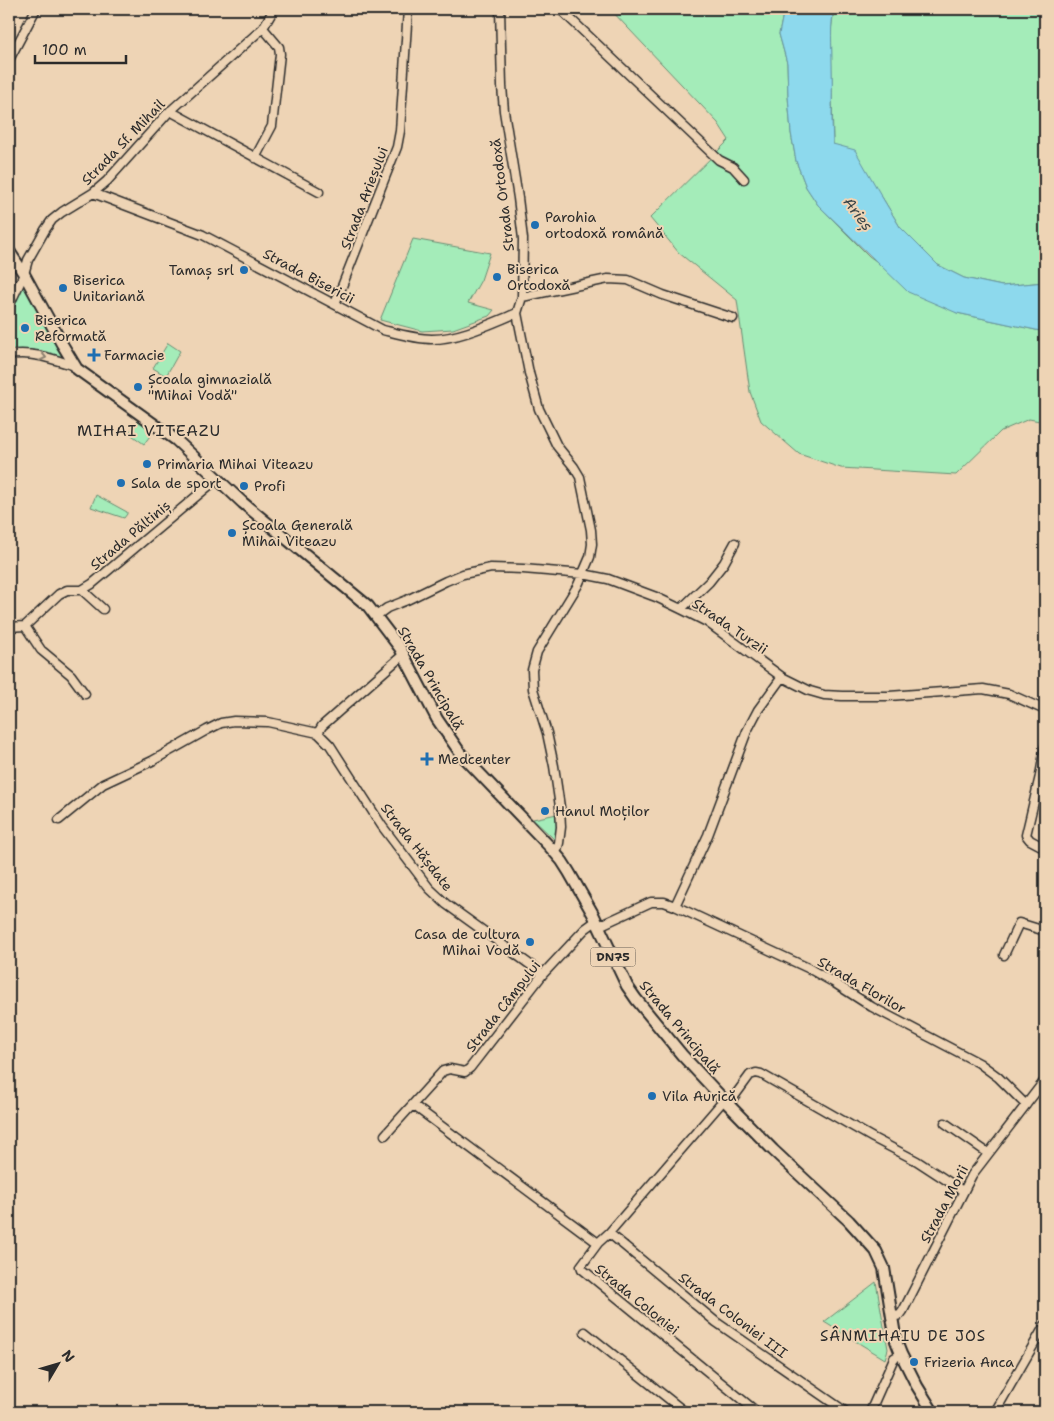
<svg xmlns="http://www.w3.org/2000/svg" width="1054" height="1421" viewBox="0 0 1054 1421" font-family="'Shantell Sans',sans-serif">
  <style>
    .green { fill: #a4ecb9; stroke: #688c72 }
    .water { fill: #8dd9ed; stroke: #66939f }
    .lines { fill: none; stroke-linecap: round; stroke-linejoin: round }
    .minor-casing { stroke: #2b2b2b; stroke-width: 11 }
    .major-casing { stroke: #2b2b2b; stroke-width: 14 }
    .minor { stroke: #eed4b5; stroke-width: 8 }
    .major { stroke: #eed4b5; stroke-width: 10 }
    .oneway { stroke: #8c8070 }
    .poi-dot { fill: #1f6fb2; stroke: #eed4b5; stroke-width: 2 }
    .labels { text-anchor: middle; stroke-width: 4; stroke-linejoin: round; paint-order: stroke }
    .shield { fill: #eed4b5; stroke: #665e54; stroke-width: 1 }
    .shield-label { font-size: 12px; font-weight: bold; fill: #2b2b2b }
    .street-label { font-size: 14px; fill: #2b2b2b; stroke: #eed4b5 }
    .poi-label { font-size: 14px; fill: #2b2b2b; stroke: #eed4b5; text-anchor: start }
    .water-label { font-size: 15px; font-style: italic; fill: #3a4548; stroke: #eed4b5 }
    .neighbourhood-label { font-size: 15px; letter-spacing: 1px; fill: #2b2b2b; stroke: #eed4b5 }
    .quarter-label { font-size: 16px; letter-spacing: 1px; fill: #2b2b2b; stroke: #eed4b5 }
  </style>
  <rect width="100%" height="100%" fill="#eed4b5"/>
  <filter id="ink" filterUnits="userSpaceOnUse"><feTurbulence type="fractalNoise" baseFrequency=".02" numOctaves="2"/><feDisplacementMap in="SourceGraphic" scale="10" xChannelSelector="R" yChannelSelector="G"/><feConvolveMatrix kernelMatrix="1 2 1 2 8 2 1 2 1" color-interpolation-filters="sRGB"/></filter>
  <g filter="url(#ink)">
    <path class="green" d="M 610,9 L 784,9 L 779,34 L 787,63 L 788,96 L 791,133 L 796,161 L 806,187 L 818,205 L 869,256 L 883,266 L 957,313 L 1045,332 L 1045,422 L 1029,419 L 1001,431 L 956,475 L 841,468 L 799,454 L 761,421 L 750,392 L 737,300 L 679,253 L 650,218 L 729,140 L 718,123 Z
      M 834,9 L 1045,9 L 1045,282 L 1002,286 L 964,278 L 938,265 L 900,227 L 882,197 L 833,144 L 831,31 Z
      M 413,239 L 490,253 L 481,280 L 468,303 L 494,310 L 489,316 L 453,329 L 422,331 L 380,320 Z
      M 24,280 L 63,358 L 29,352 L 9,353 L 9,313 Z
      M 168,343 L 180,351 L 166,376 L 153,368 Z
      M 140,418 L 155,429 L 144,444 L 129,433 Z
      M 96,495 L 127,512 L 127,514 L 124,518 L 91,507 Z
      M 557,814 L 558,828 L 555,840 L 533,819 Z
      M 876,1282 L 888,1349 L 885,1359 L 824,1322 Z"/>
    <path class="water" d="M 784,9 L 834,9 C 830,27 832,44 832,63 C 833,90 831,117 833,144 L 855,150 L 882,197 L 900,227 L 938,265 L 964,278 L 1002,286 L 1045,282 L 1045,332 L 957,313 L 908,292 L 818,205 L 806,187 L 796,161 L 791,133 L 788,96 L 787,63 L 779,34 Z"/>
    <g class="lines">
      <defs>
        <path id="minor" d="M 500,9 L 502,86 L 504,111 L 518,198 L 523,239 L 522,297 L 517,313 L 529,373 L 539,409 L 557,446 L 574,467 L 580,477 L 591,530 L 592,544 L 590,557 L 578,585 L 537,652 L 532,670 L 533,689 L 547,733 L 554,766 L 560,807 L 561,827 L 559,843 L 556,853
          M 560,9 L 700,142 L 719,160 L 733,167 L 744,179
          M 9,60 L 36,9
          M 170,111 L 319,192
          M 255,158 L 272,126 L 280,54 L 279,47 L 263,28
          M 93,193 L 203,235 L 383,330 C 399,334 416,339 432,339 C 460,339 492,323 517,313
          M 522,297 L 608,279 L 628,280 L 663,295 L 733,318
          M 335,304 L 397,147 L 400,131 L 408,9
          M 9,306 L 24,274 L 28,260 L 45,230 L 52,220 L 62,212 L 93,193 L 107,181 L 167,114 L 263,28 L 274,9
          M 9,355 C 32,351 53,359 75,366
          M 82,590 L 103,609
          M 681,609 L 709,582 L 724,563 L 735,543
          M 376,616 L 387,608 L 407,600 L 446,581 L 463,574 L 491,568 L 523,569 L 583,574 L 608,579 L 656,597 L 681,609 L 707,622 L 782,677 L 810,691 L 824,695 L 842,696 L 889,696 L 983,689 L 1009,694 L 1045,710
          M 25,626 L 41,650 L 71,675 L 85,694
          M 9,627 L 25,626 L 59,594 L 67,590 L 82,590 L 92,584 L 217,479
          M 318,733 L 322,726 L 404,654
          M 1045,747 L 1040,776 L 1026,835 L 1030,840 L 1045,848
          M 59,820 L 103,784 L 152,761 L 207,730 L 221,723 L 234,721 L 268,722 L 318,733 L 330,745 L 382,826 L 429,888 L 446,904 L 543,974
          M 675,906 L 708,835 L 747,731 L 758,710 L 782,677
          M 599,926 L 651,902 L 664,902 L 675,906 L 808,968 L 833,982 L 872,1007 L 979,1063 L 998,1077 L 1026,1105
          M 1004,955 L 1019,923 L 1045,931
          M 724,1100 L 609,1233 L 598,1243 L 581,1266 L 582,1269 L 757,1412
          M 413,1105 L 598,1243
          M 728,1105 L 750,1075 L 756,1073 L 761,1074 L 873,1138 L 917,1161 L 963,1191
          M 945,1123 L 988,1153
          M 385,1135 L 443,1071 L 450,1069 L 465,1072 L 470,1068 L 543,974 L 585,929 L 596,921
          M 609,1233 L 716,1322 L 846,1412
          M 892,1317 L 900,1315 L 903,1311 L 972,1175 L 1045,1080
          M 585,1332 L 685,1412
          M 870,1412 L 894,1358 L 901,1354
          M 995,1412 L 1045,1325"/>
        <path id="major" d="M 9,251 L 24,274 L 62,344 L 77,369 L 176,440 L 243,503 L 368,606 L 400,648 L 437,719 L 461,754 L 549,846 L 562,861 L 569,872 L 593,914 L 627,986 L 636,999 L 682,1055 L 724,1100 L 773,1150 L 849,1221 L 876,1251 L 884,1268 L 892,1317 L 896,1341 L 901,1354 L 917,1386 L 933,1412"/>
      </defs>
      <use href="#minor" class="minor-casing"/>
      <use href="#major" class="major-casing"/>
      <use href="#minor" class="minor"/>
      <use href="#major" class="major"/>
    </g>
    <defs><path id="oneway-chevron" d="M-2-3.5L2.5 0L-2 3.5" fill="none" stroke-width="1.6" stroke-linecap="round" stroke-linejoin="round" transform="scale(1.25)"/></defs>
    <use class="oneway" href="#oneway-chevron" transform="translate(43 357) rotate(12)"/>
  </g>
  <g class="poi-dot">
    <circle cx="535" cy="225" r="5"/>
    <circle cx="244" cy="270" r="5"/>
    <circle cx="497" cy="277" r="5"/>
    <circle cx="63" cy="288" r="5"/>
    <circle cx="25" cy="328" r="5"/>
    <path d="M91.5 347.5h5v5h5v5h-5v5h-5v-5h-5v-5h5z"/>
    <circle cx="138" cy="387" r="5"/>
    <circle cx="147" cy="464" r="5"/>
    <circle cx="121" cy="483" r="5"/>
    <circle cx="244" cy="486" r="5"/>
    <circle cx="232" cy="533" r="5"/>
    <path d="M424.5 751.5h5v5h5v5h-5v5h-5v-5h-5v-5h5z"/>
    <circle cx="545" cy="811" r="5"/>
    <circle cx="530" cy="942" r="5"/>
    <circle cx="652" cy="1096" r="5"/>
    <circle cx="914" cy="1362" r="5"/>
  </g>
  <g class="labels">
    <rect class="shield" x="590.5" y="947.5" width="45" height="19" rx="4"/>
    <g class="shield-label">
      <text x="613" y="961">DN75</text>
    </g>
    <g class="street-label">
      <text transform="translate(123 142) rotate(-46)" y="5">Strada Sf. Mihail</text>
      <text transform="translate(502 195) rotate(-97)" y="5">Strada Ortodoxă</text>
      <text transform="translate(364 198) rotate(-69)" y="5">Strada Arieșului</text>
      <text transform="translate(309 276) rotate(28)" y="5">Strada Bisericii</text>
      <text transform="translate(130 535) rotate(-40)" y="5">Strada Păltiniș</text>
      <text transform="translate(730 626) rotate(34)" y="5">Strada Turzii</text>
      <text transform="translate(431 678) rotate(60)" y="5">Strada Principală</text>
      <text transform="translate(417 847) rotate(52)" y="5">Strada Hășdate</text>
      <text transform="translate(862 985) rotate(30)" y="5">Strada Florilor</text>
      <text transform="translate(503 1006) rotate(-52)" y="5">Strada Câmpului</text>
      <text transform="translate(680 1027) rotate(50)" y="5">Strada Principală</text>
      <text transform="translate(944 1204) rotate(-62)" y="5">Strada Morii</text>
      <text transform="translate(637 1299) rotate(39)" y="5">Strada Coloniei</text>
      <text transform="translate(733 1315) rotate(37)" y="5">Strada Coloniei III</text>
    </g>
    <g class="poi-label">
      <text x="545" y="222">Parohia<tspan x="545" dy="16">ortodoxă română</tspan></text>
      <text x="507" y="274">Biserica<tspan x="507" dy="16">Ortodoxă</tspan></text>
      <text x="234" y="275" text-anchor="end">Tamaș srl</text>
      <text x="73" y="285">Biserica<tspan x="73" dy="16">Unitariană</tspan></text>
      <text x="35" y="325">Biserica<tspan x="35" dy="16">Reformată</tspan></text>
      <text x="104" y="360">Farmacie</text>
      <text x="148" y="384">Școala gimnazială<tspan x="148" dy="16">"Mihai Vodă"</tspan></text>
      <text x="157" y="469">Primaria Mihai Viteazu</text>
      <text x="131" y="488">Sala de sport</text>
      <text x="254" y="491">Profi</text>
      <text x="242" y="530">Școala Generală<tspan x="242" dy="16">Mihai Viteazu</tspan></text>
      <text x="438" y="764">Medcenter</text>
      <text x="555" y="816">Hanul Moților</text>
      <text x="520" y="939" text-anchor="end">Casa de cultura<tspan x="520" dy="16">Mihai Vodă</tspan></text>
      <text x="662" y="1101">Vila Aurică</text>
      <text x="924" y="1367">Frizeria Anca</text>
    </g>
    <g class="water-label">
      <text transform="translate(858 214) rotate(53)" y="5">Arieș</text>
    </g>
    <g class="neighbourhood-label">
      <text x="903" y="1341">SÂNMIHAIU DE JOS</text>
    </g>
    <g class="quarter-label">
      <text x="149" y="436">MIHAI VITEAZU</text>
    </g>
  </g>
  <rect width="1054" height="1421" fill="none" stroke="#eed4b5" stroke-width="30"/>
  <rect x="15" y="15" width="1024" height="1391" fill="none" stroke="#2b2b2b" stroke-width="2" filter="url(#ink)"/>
  <g transform="translate(58 1364) rotate(52)" stroke="#eed4b5" stroke-width="4" paint-order="stroke">
  <path d="M0-4L9 19L0 12L-9 19Z" fill="#2b2b2b"/>
  <text y="-8" font-size="14" font-weight="bold" text-anchor="middle" fill="#2b2b2b">N</text>
  </g>
  <path d="M35 55v8h91v-8" fill="none" stroke="#2b2b2b" stroke-width="2.5"/>
  <text x="42" y="55" font-size="15" fill="#2b2b2b" stroke="#eed4b5" stroke-width="4" paint-order="stroke">100 m</text>
</svg>
